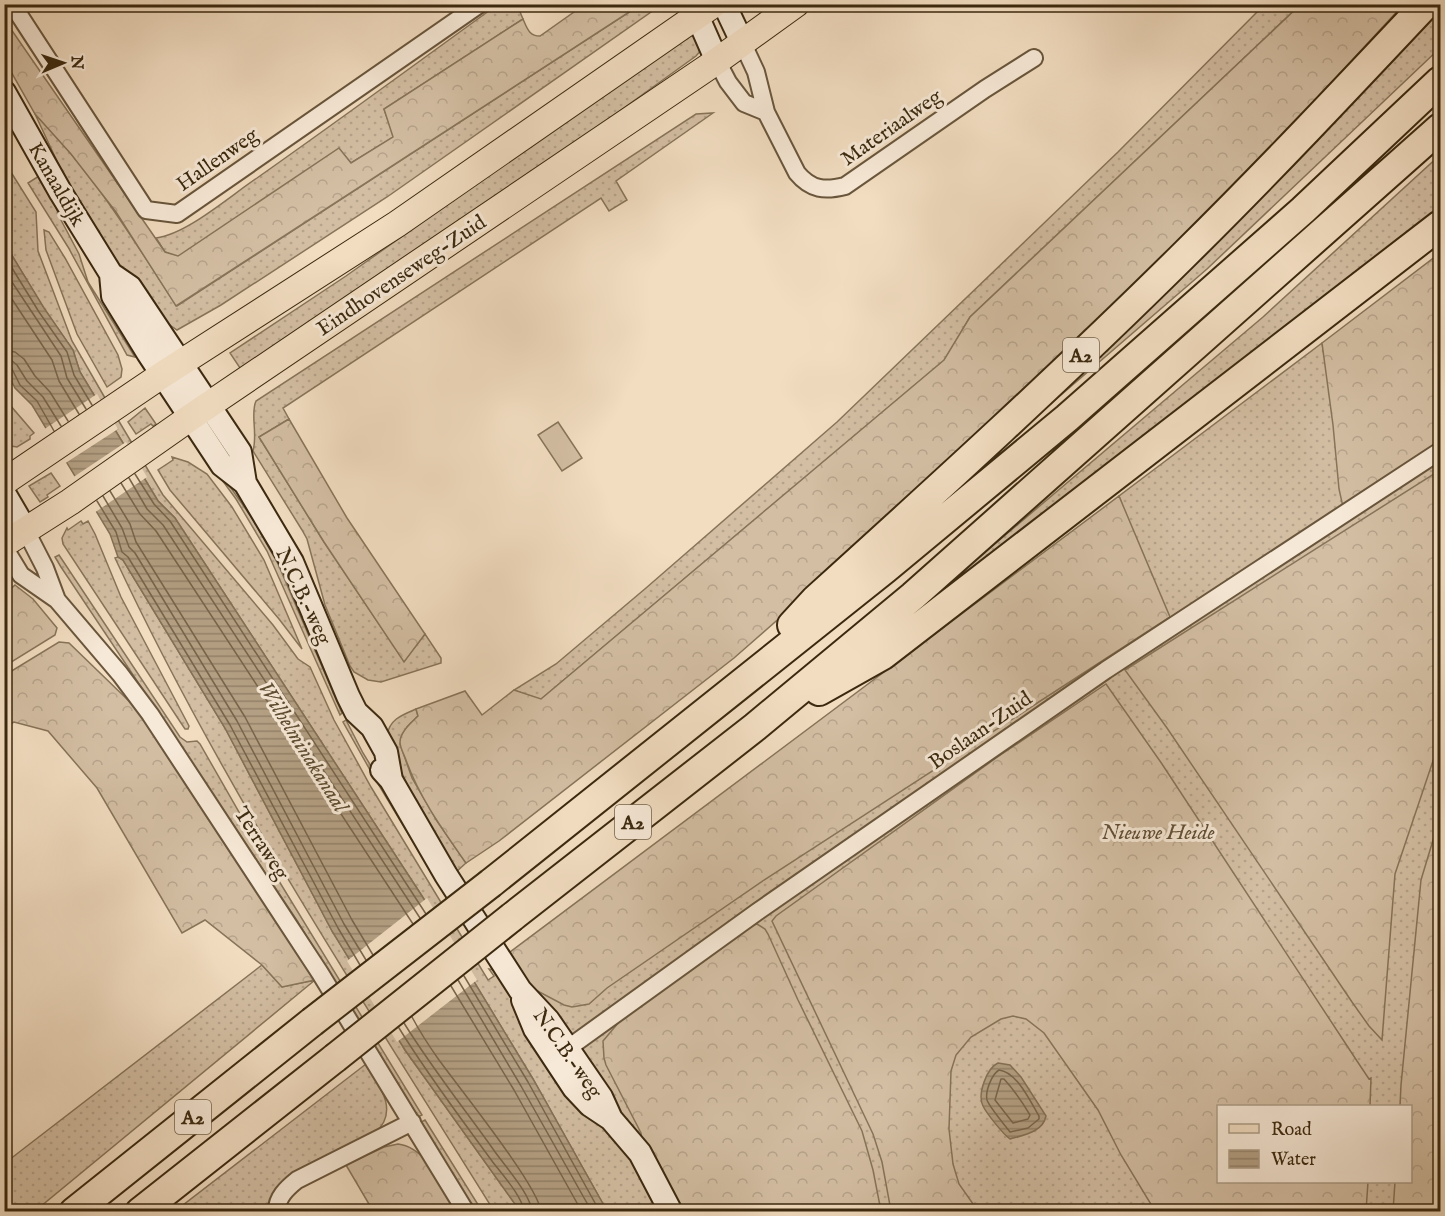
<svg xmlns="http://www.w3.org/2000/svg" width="1445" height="1216" viewBox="0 0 1445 1216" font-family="'IM FELL English',serif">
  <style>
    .grass { fill: url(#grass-dots); stroke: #877459; stroke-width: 1.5; fill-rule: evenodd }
    .forest { fill: url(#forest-crowns); stroke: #877459; stroke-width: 1.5 }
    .pitch { fill: #d3bea3; stroke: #877459; stroke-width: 1.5 }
    .water { fill: url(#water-rules); stroke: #847055; stroke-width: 1.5 }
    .pier { fill: #f2ddc1 }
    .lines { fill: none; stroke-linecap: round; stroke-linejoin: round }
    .shore { stroke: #78644a; stroke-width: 1.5 }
    .street-casing { stroke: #69563c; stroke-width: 20 }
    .secondary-casing { stroke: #3b290f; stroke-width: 26 }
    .primary-casing { stroke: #3b290f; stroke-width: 28 }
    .highway-casing { stroke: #3b290f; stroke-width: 32 }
    .street { stroke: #f7e9d7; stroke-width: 16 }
    .secondary { stroke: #f7e9d7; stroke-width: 22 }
    .primary { stroke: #f2ddc1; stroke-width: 26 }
    .highway { stroke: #f2ddc1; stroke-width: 28 }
    .highway-bridge-casing { stroke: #3b290f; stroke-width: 32; stroke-linecap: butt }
    .highway-bridge { stroke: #f2ddc1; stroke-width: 28 }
    .labels { text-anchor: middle; stroke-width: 6; stroke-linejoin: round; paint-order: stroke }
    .shield { fill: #f7e9d7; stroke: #73634b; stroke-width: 1.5 }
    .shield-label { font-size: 20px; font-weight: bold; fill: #3b290f }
    .street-label { font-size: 21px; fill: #3b290f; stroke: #f7e9d7 }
    .park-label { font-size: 21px; font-style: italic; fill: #614e34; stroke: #f7e9d7 }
    .water-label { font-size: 22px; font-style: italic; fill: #5f4d32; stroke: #f7e9d7 }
  </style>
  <defs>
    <pattern id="grass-dots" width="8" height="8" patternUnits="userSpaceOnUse" patternTransform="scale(1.5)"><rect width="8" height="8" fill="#d3bea3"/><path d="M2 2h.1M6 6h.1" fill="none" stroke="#b6a38b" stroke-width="1.8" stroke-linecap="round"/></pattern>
    <pattern id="forest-crowns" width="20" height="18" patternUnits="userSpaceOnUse" patternTransform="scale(1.5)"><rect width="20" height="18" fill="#d3bea3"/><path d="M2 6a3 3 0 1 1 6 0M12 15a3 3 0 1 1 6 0" fill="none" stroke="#b6a38b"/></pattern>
    <pattern id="water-rules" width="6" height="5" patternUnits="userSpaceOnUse" patternTransform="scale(1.5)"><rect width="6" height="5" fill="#b4a084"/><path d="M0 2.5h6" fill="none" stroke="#94826a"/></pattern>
  </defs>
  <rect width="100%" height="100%" fill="#f2ddc1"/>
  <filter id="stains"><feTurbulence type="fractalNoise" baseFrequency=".00333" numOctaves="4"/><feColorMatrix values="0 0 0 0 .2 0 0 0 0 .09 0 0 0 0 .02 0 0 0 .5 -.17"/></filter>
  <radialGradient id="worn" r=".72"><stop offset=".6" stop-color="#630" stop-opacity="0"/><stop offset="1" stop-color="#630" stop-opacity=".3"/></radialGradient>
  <path class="grass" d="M 497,5 L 517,5 L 523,19 L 384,109 L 394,137 L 351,163 L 339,149 L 186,252 L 178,257 L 165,252 L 156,238 C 187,234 230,196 257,178 C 338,121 417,63 497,5 Z
    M 640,5 L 661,5 L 387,197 L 221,305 L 177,330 L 167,323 L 114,258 L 63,174 L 35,114 C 92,170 133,240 177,306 Z
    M 1264,5 L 1300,5 L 970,317 L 945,360 L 540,700 L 514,690 L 556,664 L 646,588 L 837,422 L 1118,152 Z
    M 1434,5 L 1440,5 L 1440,48 L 1207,269 L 901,533 Z
    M 696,35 L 703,48 L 696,56 L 510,190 L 244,374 L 230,353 L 346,276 L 656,57 L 691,36 Z
    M 713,113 L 616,181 L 627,200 L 609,211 L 601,198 L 283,408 L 289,419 L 259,437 L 324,542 L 404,661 L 425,634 L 441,658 L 441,663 L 381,682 L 368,680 L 354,672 L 350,666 L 325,605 L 307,539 L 302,530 L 253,451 C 258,433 250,414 256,401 L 696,114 Z
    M 1440,155 L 1440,212 L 834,680 L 1263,317 Z
    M 4,161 L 36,212 L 38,251 L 72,341 L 105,398 L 163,495 L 273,625 L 298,659 L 310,667 L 334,720 L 371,787 L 488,980 L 494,976 L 489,969 L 495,970 L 1123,507 L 1119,496 L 1322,343 L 1324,355 L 1440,264 L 1440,1211 L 607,1211 L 533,1079 L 422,896 L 175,518 L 158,501 L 80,372 L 73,350 L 44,309 L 5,244 ZM 1218,1106 L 1410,1106 L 1410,1182 L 1218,1182 Z
    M 39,176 L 47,186 L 61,220 L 79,254 L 88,282 L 135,357 L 127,355 L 68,247 L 28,183 Z
    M 44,230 L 49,232 L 65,258 L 118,355 L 122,369 L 121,377 L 107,387 L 77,334 L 46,250 Z
    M 4,398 L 34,433 L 30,436 L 30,439 L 17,447 L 5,445 Z
    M 145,408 L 156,424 L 153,426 L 151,424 L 136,434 L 128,422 Z
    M 172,457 L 188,462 L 207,474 L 232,507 L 264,560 L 302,649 L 279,619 L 170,490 L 158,470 L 173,460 Z
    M 219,471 L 252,518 L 278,564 L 342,713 L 340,715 L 267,551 L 236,499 L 217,473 Z
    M 51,473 L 60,486 L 47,495 L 48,497 L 40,502 L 29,486 Z
    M 81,521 L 83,524 L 88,521 L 95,534 L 121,597 L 189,726 L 188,729 L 185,729 L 181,723 L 63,544 L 62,538 L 67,528 L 68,530 Z
    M 59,555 L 180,737 L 187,742 L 197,741 L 200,744 L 271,868 L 422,1115 L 418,1117 L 296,919 L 61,567 L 55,557 Z
    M 118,557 L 123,560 L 225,728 L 332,931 L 405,1050 L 520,1211 L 494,1211 C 362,999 221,785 115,558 Z
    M 416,709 L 418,716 L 407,727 L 400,744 L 412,778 L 437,821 L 466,863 L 456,872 C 429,828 403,784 387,735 C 390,719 402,715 416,709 Z
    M 346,720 L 363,753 L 443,883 L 439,885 L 374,777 L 343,722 Z
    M 262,965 L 282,987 L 315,980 L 35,1211 L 5,1212 L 5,1163 Z
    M 366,1064 C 379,1085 400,1111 375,1133 L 290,1175 L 278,1186 L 270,1205 L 258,1211 L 174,1212 Z
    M 425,1120 L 482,1211 L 475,1211 L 421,1122 Z"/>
  <path class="forest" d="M 584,5 L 640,5 L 176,306 L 116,212 L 71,154 L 35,114 L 5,61 L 4,19 L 165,252 L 178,256 L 339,148 L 351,163 L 393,137 L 384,109 L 523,19 C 527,28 529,36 540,36 Z
    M 1300,5 L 1403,5 L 1169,258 L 948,470 L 734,658 L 499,841 L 466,863 C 443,830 419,797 406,760 C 404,754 400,748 400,742 C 400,732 411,723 418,716 L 416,709 L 465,691 L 482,715 L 514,690 L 541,699 L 944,360 L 970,317 Z
    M 1440,253 L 1440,442 L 1343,507 L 1339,489 L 1333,425 L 1322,343 Z
    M 289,419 L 347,518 L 425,634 L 404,662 L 324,542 L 259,437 Z
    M 1440,470 L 1440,740 L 1395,874 L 1382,1040 L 1369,1026 L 1352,1002 L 1167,728 L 1125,670 Z
    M 1119,496 L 1170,617 L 764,880 L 607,988 L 589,1004 L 572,1007 L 564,1005 L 528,986 L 506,955 Z
    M 15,585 L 33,599 L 57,628 L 55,635 L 5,666 L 5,594 Z
    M 59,642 L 69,643 L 131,703 L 143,719 L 315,980 L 282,987 L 262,965 L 205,920 L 182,933 L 97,788 L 48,731 L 14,722 L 5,727 L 5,675 Z
    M 1106,684 L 1162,764 L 1357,1061 L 1369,1079 L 1371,1078 L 1370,1106 L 1218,1106 L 1218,1182 L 1368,1182 L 1366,1211 L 1155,1211 L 1121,1155 L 1098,1110 L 1044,1033 L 1026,1019 L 1013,1016 L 1001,1019 L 971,1037 L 956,1055 L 951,1071 L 949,1129 L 953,1164 L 959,1184 L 978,1211 L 891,1211 L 882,1162 L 873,1134 L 772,921 L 776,916 L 996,758 Z
    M 1440,817 L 1440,1211 L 1393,1211 L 1395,1182 L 1410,1182 L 1410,1106 L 1400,1106 L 1401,1085 L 1421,880 Z
    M 757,924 L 765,929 L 768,934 L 798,1000 L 862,1131 L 873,1170 L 881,1211 L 683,1211 L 643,1146 L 641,1133 L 606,1065 L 604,1058 L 603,1041 L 624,1016 L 750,926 Z
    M 398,1144 C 427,1147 444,1189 458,1211 L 373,1211 L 346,1165 L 384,1147 Z"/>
  <path class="pitch" d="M 558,422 L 582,458 L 562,471 L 538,435 Z"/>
  <path class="water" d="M 5,244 L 44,308 L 73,350 L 80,372 L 158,501 L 175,518 L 422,896 L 533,1079 L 607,1211 L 520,1211 L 405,1050 L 332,931 L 225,728 L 123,560 L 118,557 L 110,534 L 32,405 L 15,388 L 5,369 Z
    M 998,1063 L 1010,1065 L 1021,1077 L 1046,1116 C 1043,1132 1024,1135 1010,1139 C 1003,1134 987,1114 983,1106 C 977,1094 987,1068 998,1063 Z"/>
  <path class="pier" d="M 97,394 L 118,429 L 64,464 L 43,430 Z
    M 126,442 L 147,477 L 94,513 L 72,478 Z
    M 427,898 L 477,980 L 397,1042 L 347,961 Z"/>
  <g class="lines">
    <path class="shore" d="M 4,255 L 39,312 L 67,352 L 74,375 L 92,405
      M 4,270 L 61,356 L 67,378 L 86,409
      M 4,287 L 52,360 L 59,381 L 79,414
      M 4,350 L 15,352 L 24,359 L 35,376 L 50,392 L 68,421
      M 4,359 L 11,360 L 17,365 L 27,381 L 43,397 L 61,426
      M 4,367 L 12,369 L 20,385 L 37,401 L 54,431
      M 135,474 L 154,504 L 170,521 L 426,914
      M 129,478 L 147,509 L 163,525 L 420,918
      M 121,483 L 140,514 L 156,531 L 413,924
      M 110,491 L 130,524 L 136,542 L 245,717 L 352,920 L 373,955
      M 103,496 L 122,528 L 129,547 L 135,553 L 237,721 L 344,924 L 366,960
      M 97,501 L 116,532 L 122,552 L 128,557 L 230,725 L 338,928 L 360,965
      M 464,976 L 528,1082 L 600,1212
      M 458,980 L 521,1086 L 592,1212
      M 451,986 L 514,1090 L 582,1212
      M 412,1017 C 420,1032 429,1046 439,1060 C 457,1085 540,1188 541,1212
      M 404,1023 C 431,1067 463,1107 493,1149 C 503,1164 531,1194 532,1212
      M 399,1028 C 427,1074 460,1117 492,1161 C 501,1173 523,1197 524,1212
      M 999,1070 C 1017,1072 1030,1101 1039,1116 L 1039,1119 L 1028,1128 L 1010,1132 C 1006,1127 989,1106 987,1100 C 985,1091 992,1074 999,1070 Z
      M 1001,1079 L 1004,1079 C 1014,1090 1023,1103 1030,1115 L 1028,1119 L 1013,1123 L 995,1100 Z"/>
    <defs>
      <path id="street" d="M 12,4 L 146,210 L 177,214 L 480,4
        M 742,42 L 756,72 L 766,112 L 797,173 C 811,190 825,191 845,186 L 985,89 L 1034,58
        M 717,61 L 728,82 L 744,103 L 766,112
        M 25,529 L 45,568 L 57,600
        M 4,547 L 21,575 L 57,600 L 120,674 L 150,714 L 320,973 L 466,1212
        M 560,1054 L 757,912 L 1106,670 L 1440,451
        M 277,1212 C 276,1198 287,1188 297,1180 L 412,1122"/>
      <path id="secondary" d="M 692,4 L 717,61
        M 724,4 L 742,42
        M 4,92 L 61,193 L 111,274 L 130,287 L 240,452 L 245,483
        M 111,274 L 113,296 L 148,353 L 222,465 L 245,483 L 292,562 L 348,696 L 356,712 L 372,727 L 386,752 L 391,780
        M 4,493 L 25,529
        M 382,770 L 391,780 L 446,875 L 520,990 L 548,1020 L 601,1097 L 611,1119
        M 523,1000 L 535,1029 L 574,1088 L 590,1105 L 611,1119 L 640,1153 L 671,1212"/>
      <path id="primary" d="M 4,482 L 162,375 L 397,224 L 714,4
        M 4,544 L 70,502 L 191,417 L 717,61 L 796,4"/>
      <path id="highway" d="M 792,625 L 815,600 C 941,486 1066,372 1186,253 C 1268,172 1347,88 1426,4
        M 819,691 L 883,655 L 1440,225
        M 491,883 L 885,569 L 1067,418 L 1303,210 L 1440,81
        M 512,917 L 755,727 L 913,596 L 1440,128
        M 74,1212 L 312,1022
        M 140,1212 L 335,1058"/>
    </defs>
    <use href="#street" class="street-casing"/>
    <use href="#secondary" class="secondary-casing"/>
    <use href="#primary" class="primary-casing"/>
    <use href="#highway" class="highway-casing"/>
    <use href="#street" class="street"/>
    <use href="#secondary" class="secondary"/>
    <use href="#primary" class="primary"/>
    <use href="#highway" class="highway"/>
    <defs>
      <path id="highway-bridge" d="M 312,1022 L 491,883
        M 335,1058 L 512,917"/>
    </defs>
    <use href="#highway-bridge" class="highway-bridge-casing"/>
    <use href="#highway-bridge" class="highway-bridge"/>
  </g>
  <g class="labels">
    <g class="shield">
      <rect x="1063" y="338" width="36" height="34" rx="4.5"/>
      <rect x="615" y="805" width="36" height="34" rx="4.5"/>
      <rect x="175" y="1100" width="36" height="34" rx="4.5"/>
    </g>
    <g class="shield-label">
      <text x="1081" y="362">A2</text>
      <text x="633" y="829">A2</text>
      <text x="193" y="1124">A2</text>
    </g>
    <g class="street-label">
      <text transform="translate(891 127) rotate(-35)" y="7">Materiaalweg</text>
      <text transform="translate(217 159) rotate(-35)" y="7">Hallenweg</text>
      <text transform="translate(57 184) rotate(60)" y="7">Kanaaldijk</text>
      <text transform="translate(401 275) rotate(-34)" y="7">Eindhovenseweg-Zuid</text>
      <text transform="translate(304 596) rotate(65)" y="7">N.C.B.-weg</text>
      <text transform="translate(980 730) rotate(-35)" y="7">Boslaan-Zuid</text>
      <text transform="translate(262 843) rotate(57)" y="7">Terraweg</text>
      <text transform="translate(568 1053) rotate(55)" y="7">N.C.B.-weg</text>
    </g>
    <g class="park-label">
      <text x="1158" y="839">Nieuwe Heide</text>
    </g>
    <g class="water-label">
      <text transform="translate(304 746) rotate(58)" y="8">Wilhelminakanaal</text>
    </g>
  </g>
  <rect width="1445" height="1216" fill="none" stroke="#f2ddc1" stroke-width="24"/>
  <rect x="6" y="6" width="1433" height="1204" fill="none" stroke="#3b290f" stroke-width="3"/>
  <rect x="12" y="12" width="1421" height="1192" fill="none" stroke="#3b290f" stroke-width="1.5"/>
  <rect x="1217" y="1105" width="195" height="78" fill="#f7e9d7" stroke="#ac9c87" stroke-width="1.5"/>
  <rect x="1229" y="1124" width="30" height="9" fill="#f2ddc1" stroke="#ac9c87" stroke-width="1.5"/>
  <text x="1271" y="1135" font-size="18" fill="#3b290f">Road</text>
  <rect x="1229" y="1150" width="30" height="18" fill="url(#water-rules)" stroke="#ac9c87" stroke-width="1.5"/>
  <text x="1271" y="1165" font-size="18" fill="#3b290f">Water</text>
  <g transform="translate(63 63) rotate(88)" stroke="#f7e9d7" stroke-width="4.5" paint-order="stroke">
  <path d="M0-4.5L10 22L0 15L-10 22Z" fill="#3b290f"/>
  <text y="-9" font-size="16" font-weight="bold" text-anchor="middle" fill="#3b290f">N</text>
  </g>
  <rect width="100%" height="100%" filter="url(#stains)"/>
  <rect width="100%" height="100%" fill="url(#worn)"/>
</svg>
